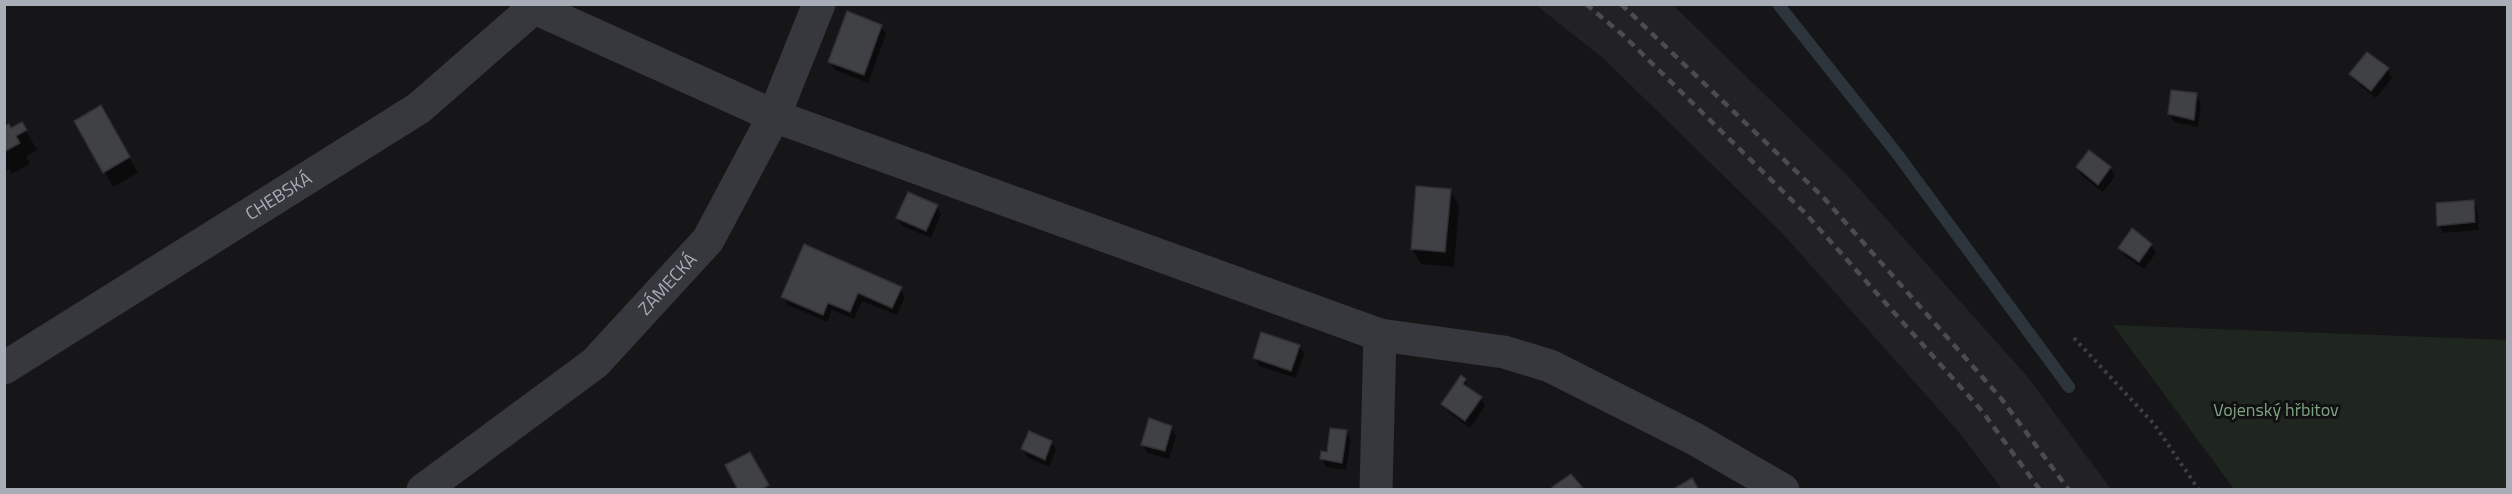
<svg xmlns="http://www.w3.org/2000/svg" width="2512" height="494" viewBox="0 0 2512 494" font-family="'Titillium Web',sans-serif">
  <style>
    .built { fill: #222225 }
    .green { fill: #1e261f }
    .shadow { fill: #0007 }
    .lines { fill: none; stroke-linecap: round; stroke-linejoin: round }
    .stream { stroke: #2c353c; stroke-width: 12 }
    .building { fill: #404145; stroke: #303034; stroke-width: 1.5 }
    .path { stroke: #3d3f44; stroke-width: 4; stroke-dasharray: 3 4.5; stroke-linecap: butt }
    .minor { stroke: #37383d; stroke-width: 33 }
    .rail { stroke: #4a4c52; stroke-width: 4.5; stroke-dasharray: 8 6; stroke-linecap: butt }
    .labels { text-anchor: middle; stroke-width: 6; stroke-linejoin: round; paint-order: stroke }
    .street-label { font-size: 18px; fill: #a8adb8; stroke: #111113 }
    .park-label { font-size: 18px; fill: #7fa381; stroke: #111113 }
  </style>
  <rect width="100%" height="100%" fill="#161618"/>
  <path class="built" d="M 1536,5 L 1673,5 L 1847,175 L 2026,375 L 2111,489 L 2002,489 L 1958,431 L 1784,235 L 1604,59 Z"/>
  <path class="green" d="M 2113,325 L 2507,340 L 2507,489 L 2234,489 Z"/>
  <path class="shadow" d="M 881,26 L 886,34 L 868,83 L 835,70 L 830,62 Z
    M 2387,69 L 2392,78 L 2376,98 L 2356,82 L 2351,74 Z
    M 2196,95 L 2201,103 L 2198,127 L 2174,122 L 2169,114 Z
    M 100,107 L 138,173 L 113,187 L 76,121 Z
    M 22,124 L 37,150 L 26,156 L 30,164 L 12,174 L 9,169 L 4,171 L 4,128 L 11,130 Z
    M 2077,168 L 2110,168 L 2115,176 L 2103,192 L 2082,176 Z
    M 1450,191 L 1459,206 L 1454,267 L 1421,264 L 1412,249 Z
    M 2473,201 L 2477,209 L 2479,230 L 2443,233 L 2439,225 Z
    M 937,206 L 941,214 L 931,238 L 902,226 L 897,218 Z
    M 2151,245 L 2156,253 L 2144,269 L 2125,256 L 2120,248 Z
    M 900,289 L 905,297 L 897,315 L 862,301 L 854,319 L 832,310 L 827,322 L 788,305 L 783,297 Z
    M 1299,346 L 1304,354 L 1296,378 L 1259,366 L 1255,358 Z
    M 1465,380 L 1469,390 L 1481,398 L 1485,406 L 1470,428 L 1448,412 L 1443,404 Z
    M 1171,427 L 1176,436 L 1169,459 L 1147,453 L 1143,445 Z
    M 1346,431 L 1351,440 L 1346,470 L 1326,467 L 1322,459 Z
    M 1051,442 L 1056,450 L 1049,467 L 1027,457 L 1023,449 Z"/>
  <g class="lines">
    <path class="stream" d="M 1778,4 L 1895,151 L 2069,387"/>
  </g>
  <path class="building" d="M 847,11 L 882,25 L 864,75 L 828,62 Z
    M 2367,52 L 2389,68 L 2371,91 L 2349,74 Z
    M 2171,90 L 2197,93 L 2194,120 L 2168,114 Z
    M 101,105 L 130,157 L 103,173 L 74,121 Z
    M 22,122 L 27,130 L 16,136 L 20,143 L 4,152 L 4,126 L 9,124 L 11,128 Z
    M 2089,150 L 2111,167 L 2098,185 L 2076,167 Z
    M 1416,186 L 1451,189 L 1445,252 L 1411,249 Z
    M 908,192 L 938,205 L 926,231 L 896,218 Z
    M 2474,200 L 2475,222 L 2437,226 L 2436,203 Z
    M 2132,228 L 2152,244 L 2139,262 L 2118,248 Z
    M 804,244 L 902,287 L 892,308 L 858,293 L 850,312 L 828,303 L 823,315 L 781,297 Z
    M 1261,332 L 1300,345 L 1291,371 L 1253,358 Z
    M 1461,375 L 1466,379 L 1463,384 L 1482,397 L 1465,421 L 1441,404 Z
    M 1149,418 L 1172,426 L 1165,451 L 1141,445 Z
    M 1330,428 L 1347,430 L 1342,463 L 1320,459 L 1321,451 L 1327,452 Z
    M 1029,431 L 1052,441 L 1045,460 L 1021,449 Z
    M 750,452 L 769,485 L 760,490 L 738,490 L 725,465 Z
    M 1571,474 L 1583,488 L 1554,490 L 1552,487 Z
    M 1692,478 L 1699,490 L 1672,490 Z"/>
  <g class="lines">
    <path class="path" d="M 2074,338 L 2154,424 L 2199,490"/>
    <g class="minor">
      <path d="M 535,8 L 774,116 L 1380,335 L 1504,352 L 1550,366 L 1695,439 L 1783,490"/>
      <path id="s1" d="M 4,368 L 419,108 L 538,4"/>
      <path id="s2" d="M 423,490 L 595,363 L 708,240 L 774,116 L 819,4"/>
      <path d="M 1376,490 L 1380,335"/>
    </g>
    <path class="rail" d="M 1586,4 L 1624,36 L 1806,214 L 1982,411 L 2040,490
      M 1621,4 L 1823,197 L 2000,397 L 2069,490"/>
  </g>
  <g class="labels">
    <g class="street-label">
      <text dy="6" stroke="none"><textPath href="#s1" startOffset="324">CHEBSKÁ</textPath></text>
      <text dy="6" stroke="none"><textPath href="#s2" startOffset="321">ZÁMECKÁ</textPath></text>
    </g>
    <g class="park-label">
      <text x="2276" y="416">Vojenský hřbitov</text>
    </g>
  </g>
  <rect width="2512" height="494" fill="none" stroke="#a8adb8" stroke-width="12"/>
</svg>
